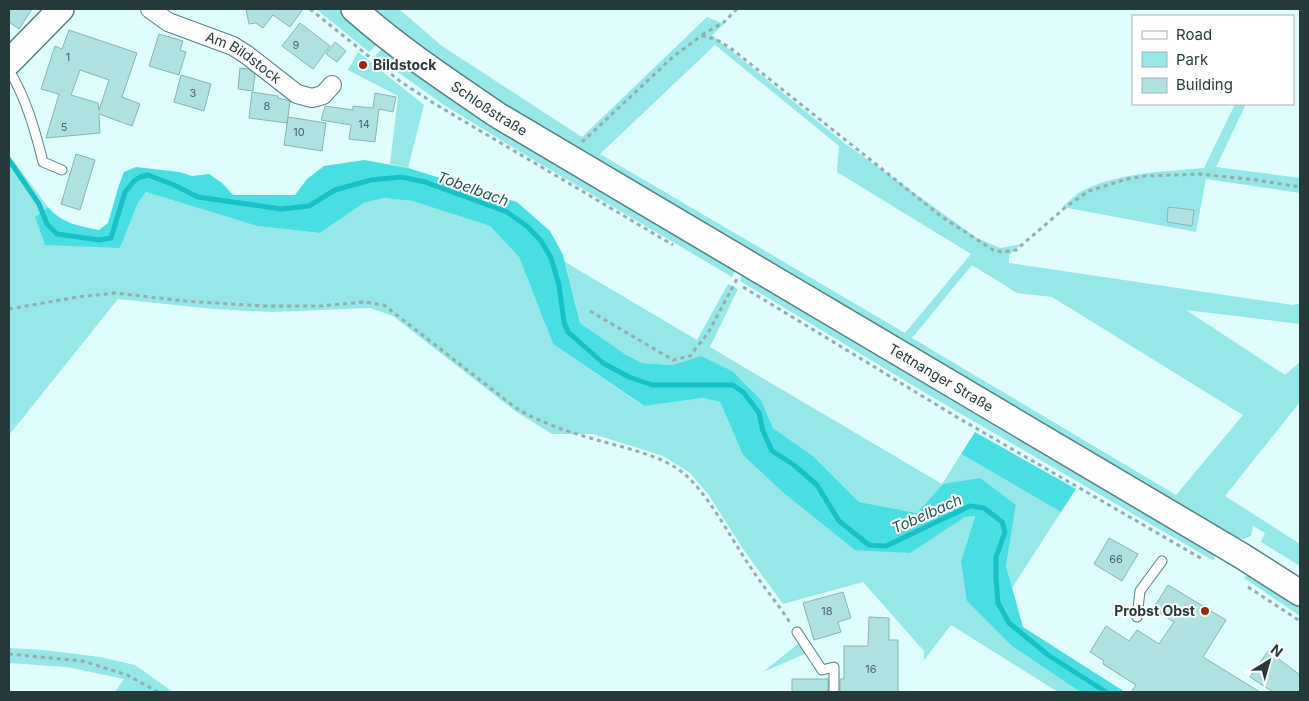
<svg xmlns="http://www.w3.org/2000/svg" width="1309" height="701" viewBox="0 0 1309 701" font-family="Inter,sans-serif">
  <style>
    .green { fill: #95e7e8; fill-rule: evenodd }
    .forest { fill: #49dee2 }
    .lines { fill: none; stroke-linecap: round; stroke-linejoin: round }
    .stream { stroke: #17c2c6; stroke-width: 5 }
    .building { fill: #b0e1e1; stroke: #85b4b5; fill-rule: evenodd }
    .lane-casing { stroke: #548182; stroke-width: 11 }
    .street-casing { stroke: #548182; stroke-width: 20 }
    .secondary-casing { stroke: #548182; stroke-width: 28 }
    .path { stroke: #94acad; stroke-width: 3; stroke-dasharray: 4 4; stroke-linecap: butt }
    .lane { stroke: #fff; stroke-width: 9 }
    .street { stroke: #fff; stroke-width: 18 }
    .secondary { stroke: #fff; stroke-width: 25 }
    .poi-dot { fill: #952d0f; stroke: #fff; stroke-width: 2 }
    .labels { text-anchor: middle; stroke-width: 4; stroke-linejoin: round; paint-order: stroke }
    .number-label { font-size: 11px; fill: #496464 }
    .street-label { font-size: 14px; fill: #273a3b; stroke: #fff }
    .poi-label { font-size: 14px; font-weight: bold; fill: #273a3b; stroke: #fff; text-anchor: start }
    .water-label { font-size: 15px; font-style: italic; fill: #185657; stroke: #fff }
  </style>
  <rect width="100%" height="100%" fill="#e0fdfd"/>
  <path class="green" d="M 316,9 L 339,9 L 378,43 L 369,52 Z
    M 370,9 L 399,9 L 442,46 L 582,137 L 707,17 L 724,24 L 712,35 L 843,142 L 977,238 L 1000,248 L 1022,244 L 1009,255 L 1009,263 L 1293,305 L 1300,303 L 1300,324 L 1186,310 L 1285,375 L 1300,362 L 1300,402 L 1225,496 L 1300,544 L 1300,566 L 1261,542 L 1265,533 L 1253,526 L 1251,536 L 1244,539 L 1234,537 L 501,105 L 409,41 ZM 715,45 L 839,146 L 837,172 L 971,254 L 905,333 L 600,154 ZM 972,265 L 1017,293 L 1052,297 L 1243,415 L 1176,495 L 912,338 Z
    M 384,47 L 736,269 L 732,277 L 527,156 L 444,105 L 375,56 Z
    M 358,52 L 424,105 L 408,168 L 390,164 L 398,96 L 348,70 Z
    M 1235,104 L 1246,104 L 1216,167 L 1300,178 L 1300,193 L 1206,179 L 1196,232 L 1062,207 C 1068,202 1074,196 1080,192 C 1118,172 1162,172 1204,168 Z
    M 9,155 L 48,207 L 35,217 L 120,248 L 138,203 L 146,192 L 257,226 L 320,233 L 364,203 L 384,198 L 412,201 L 490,226 L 519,257 L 553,344 L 643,406 L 703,398 L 720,402 L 743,455 L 855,550 L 940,533 L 965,516 L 975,515 L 961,561 L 1012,646 L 1080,692 L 1058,692 L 951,625 L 924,660 L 924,651 L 863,582 L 783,604 L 743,549 L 708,494 L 690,473 L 663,456 L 593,434 L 552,434 L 515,411 L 393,316 L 370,308 L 272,312 L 213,309 L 118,299 L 9,435 Z
    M 565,262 L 697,340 L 728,284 L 738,289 L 710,347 L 942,484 L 961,454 L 1061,512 L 1012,588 L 1006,566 L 1016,505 L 943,484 L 917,513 L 859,502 L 813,456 L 773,428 L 761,400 L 701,356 L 672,365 L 642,363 L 625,354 L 580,323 Z
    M 743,274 L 1215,552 L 1214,561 L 922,391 L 740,281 Z
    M 1249,572 L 1300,605 L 1300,616 L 1244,578 Z
    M 799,643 L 807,653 L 763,672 Z
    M 9,648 L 44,650 L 100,657 L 135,665 L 173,692 L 115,692 L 124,679 L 67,667 L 9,663 Z"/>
  <path class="forest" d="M 364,160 L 408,168 L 517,202 L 550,231 L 563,255 L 580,323 L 625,354 L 642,363 L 672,365 L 701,356 L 732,371 L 761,400 L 773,428 L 813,456 L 859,502 L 917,513 L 943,484 L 980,478 L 1016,505 L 1006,566 L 1023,627 L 1125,692 L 1080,692 L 1012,646 L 967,601 L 961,561 L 975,516 L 965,517 L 910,553 L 855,550 L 785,494 L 743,455 L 720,402 L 703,398 L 644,406 L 553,344 L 519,257 L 490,226 L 412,201 L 384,198 L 364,203 L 320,233 L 257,226 L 146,192 L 138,203 L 120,248 L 45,245 L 35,217 L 48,207 C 61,223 79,226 99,230 L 108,223 L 119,185 L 124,172 L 136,167 L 179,172 L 192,176 L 209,174 L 222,183 L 233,195 L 295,195 L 307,179 L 324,166 Z
    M 975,432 L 1076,489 L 1061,512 L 961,454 Z"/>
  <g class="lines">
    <path class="stream" d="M 9,160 L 39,204 L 47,224 L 57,234 L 99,240 L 111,238 L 125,192 L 134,181 L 140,177 L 148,175 L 174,185 L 198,197 L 281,209 L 309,206 L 335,190 L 371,180 L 402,177 L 425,182 L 507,212 L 528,227 L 541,241 L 551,258 L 559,285 L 564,322 L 568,332 L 603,363 L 629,377 L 652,385 L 733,385 L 744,393 L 759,413 L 763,431 L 772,451 L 794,465 L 817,485 L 839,521 L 869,545 L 886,546 L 970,506 L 984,508 L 1002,522 L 1005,532 L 996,557 L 996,579 L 998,603 L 1009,623 L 1048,655 L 1106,692"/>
  </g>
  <path class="building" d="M 9,9 L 32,9 L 19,29 L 9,22 Z
    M 246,9 L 303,9 L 290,27 L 273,15 L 263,28 L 256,23 L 249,24 Z
    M 300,23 L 330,46 L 313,69 L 282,46 Z
    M 69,30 L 137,53 L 122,97 L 140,104 L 132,126 L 99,114 L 100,133 L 46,138 L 59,94 L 41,89 L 55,46 L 62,49 ZM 80,70 L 109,80 L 99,110 L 98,103 L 71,95 Z
    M 159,34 L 183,41 L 180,50 L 186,52 L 179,75 L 149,66 Z
    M 335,42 L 346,51 L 337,62 L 326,54 Z
    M 240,68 L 248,69 L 255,74 L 253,91 L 238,89 Z
    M 181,75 L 211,84 L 204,111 L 174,102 Z
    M 252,92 L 278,96 L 278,98 L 287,100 L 290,102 L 287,123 L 249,118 Z
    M 375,93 L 396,97 L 393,112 L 379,109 L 375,142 L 349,139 L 351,125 L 321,120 L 325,106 L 353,110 L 353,106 L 373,108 Z
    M 288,117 L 326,123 L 322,151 L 284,145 Z
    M 76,154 L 95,160 L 80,210 L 61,204 Z
    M 1168,207 L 1194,210 L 1192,226 L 1167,222 Z
    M 1109,538 L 1138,554 L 1122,581 L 1094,564 Z
    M 1168,585 L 1226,620 L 1203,657 L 1260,692 L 1131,692 L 1136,685 L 1103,664 L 1104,661 L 1090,652 L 1106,626 L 1129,641 L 1137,630 L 1159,644 L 1174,622 L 1153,609 Z
    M 843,592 L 851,618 L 838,622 L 841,632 L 814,640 L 803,603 Z
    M 869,617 L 889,618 L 889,640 L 898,640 L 898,692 L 840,692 L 840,679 L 844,679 L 844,646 L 868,646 Z
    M 1268,651 L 1300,675 L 1300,692 L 1273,692 L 1250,677 Z
    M 792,679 L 828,679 L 828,692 L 792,692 Z"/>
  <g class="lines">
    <defs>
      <path id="lane" d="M 9,70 C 26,98 35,130 43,162 L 62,170
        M 1137,617 L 1140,591 L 1162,561
        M 797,632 L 822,670 L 834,667 L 834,692"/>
      <g id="street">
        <path id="s1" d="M 150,9 L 168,22 L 233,46 L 247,55 L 297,94 L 312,98 L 323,95 L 332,85"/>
      </g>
      <g id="secondary">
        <path id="s2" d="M 354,9 C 399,49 449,82 499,116 L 1242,556 L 1300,593"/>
        <path d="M 9,62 L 61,9"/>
      </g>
    </defs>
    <use href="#lane" class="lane-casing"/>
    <use href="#street" class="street-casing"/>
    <use href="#secondary" class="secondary-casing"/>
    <path class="path" d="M 310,9 L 401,82 L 435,104 L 673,245
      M 702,35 L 724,22 L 737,9
      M 582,142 L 674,56 L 701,36 C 714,37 723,43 733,50 L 942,217 L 993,250 L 1002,252 L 1016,250 L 1067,206 L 1089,191 L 1127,179 L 1146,176 L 1200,174 L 1256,180 L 1300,187
      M 743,287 L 960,419 L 1204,560
      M 9,309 L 78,297 L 115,293 L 185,301 L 264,306 L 321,306 L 364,302 L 384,305 L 516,408 C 549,428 586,437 623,447 C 640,452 658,457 673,466 C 702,481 730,537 749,565 C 762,585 778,604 791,624
      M 590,311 L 673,360 L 690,356 L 708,333 L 737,279
      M 1248,587 L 1300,621
      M 9,654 L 83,661 L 127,675 L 158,692"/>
    <use href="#lane" class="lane"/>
    <use href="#street" class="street"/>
    <use href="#secondary" class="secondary"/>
  </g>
  <g class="poi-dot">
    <circle cx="363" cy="65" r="5"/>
    <circle cx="1205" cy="611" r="5"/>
  </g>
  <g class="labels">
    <g class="number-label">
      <text x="296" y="49">9</text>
      <text x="68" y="61">1</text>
      <text x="193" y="97">3</text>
      <text x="267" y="110">8</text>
      <text x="364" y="128">14</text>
      <text x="64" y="131">5</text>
      <text x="299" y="136">10</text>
      <text x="1116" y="563">66</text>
      <text x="827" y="615">18</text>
      <text x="871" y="673">16</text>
    </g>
    <g class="street-label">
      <text dy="5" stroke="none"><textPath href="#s1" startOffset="106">Am Bildstock</textPath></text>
      <text dy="5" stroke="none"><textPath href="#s2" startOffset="168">Schloßstraße</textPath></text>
      <text dy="5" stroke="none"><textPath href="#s2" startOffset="694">Tettnanger Straße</textPath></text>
    </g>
    <g class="poi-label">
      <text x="373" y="70">Bildstock</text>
      <text x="1195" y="616" text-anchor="end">Probst Obst</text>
    </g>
    <g class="water-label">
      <text transform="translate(473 189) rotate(20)" y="5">Tobelbach</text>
      <text transform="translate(927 514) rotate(-24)" y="5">Tobelbach</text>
    </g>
  </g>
  <rect width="1309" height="701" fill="none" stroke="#273a3b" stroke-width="20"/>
  <rect x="1132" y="15" width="162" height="90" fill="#ffffff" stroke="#a9b0b1"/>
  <rect x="1142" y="31" width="25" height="8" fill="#ffffff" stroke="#a9b0b1"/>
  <text x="1176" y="40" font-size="15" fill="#273a3b">Road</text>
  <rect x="1142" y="52" width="25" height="15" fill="#95e7e8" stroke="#a9b0b1"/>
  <text x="1176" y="65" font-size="15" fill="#273a3b">Park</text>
  <rect x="1142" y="78" width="25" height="15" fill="#b0e1e1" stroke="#a9b0b1"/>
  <text x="1176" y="90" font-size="15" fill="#273a3b">Building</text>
  <g transform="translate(1269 661) rotate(37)" stroke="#ffffff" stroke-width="4" paint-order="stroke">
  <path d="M0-4L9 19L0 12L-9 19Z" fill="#273a3b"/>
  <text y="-8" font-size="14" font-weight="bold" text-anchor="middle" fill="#273a3b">N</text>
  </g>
</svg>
